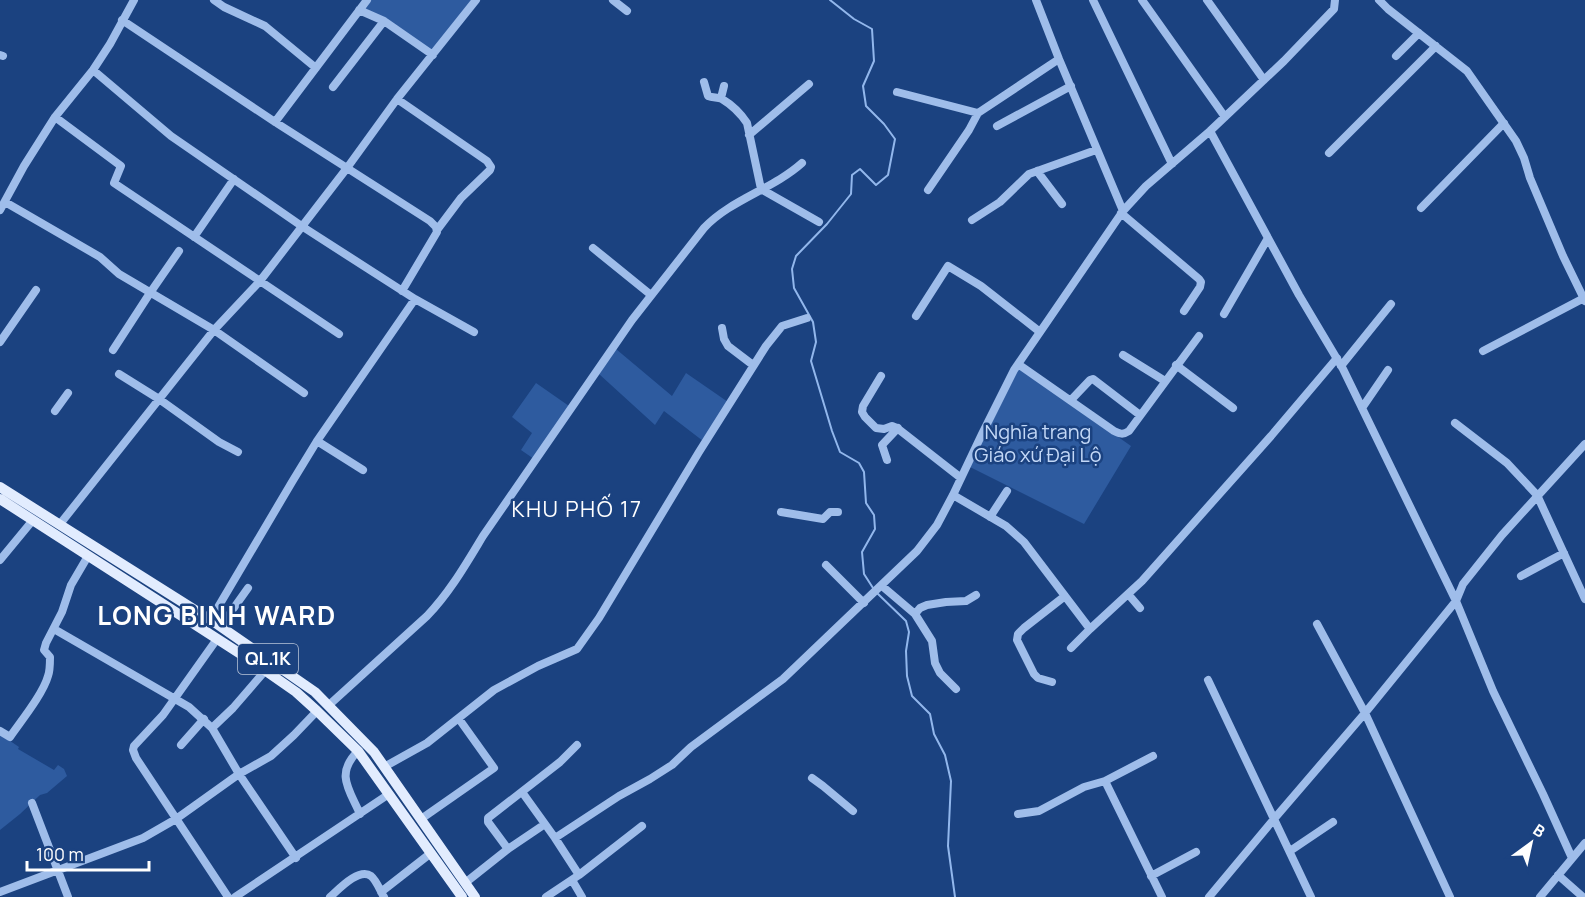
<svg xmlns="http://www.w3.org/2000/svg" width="1585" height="897" viewBox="0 0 1585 897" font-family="Manrope,sans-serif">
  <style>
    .green { fill: #2e5b9f }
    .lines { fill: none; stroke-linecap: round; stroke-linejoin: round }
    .stream { stroke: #92b7ec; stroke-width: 2 }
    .minor { stroke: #9fbdea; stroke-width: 8 }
    .major { stroke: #e2ecfe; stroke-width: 10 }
    .labels { text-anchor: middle; stroke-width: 5; stroke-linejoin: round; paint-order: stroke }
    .shield { fill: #1b4280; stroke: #bbc6d9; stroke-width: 1.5 }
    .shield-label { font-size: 18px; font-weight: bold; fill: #fff }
    .park-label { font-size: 20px; fill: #c3d8f7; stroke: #1b4280 }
    .quarter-label { font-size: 22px; letter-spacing: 1.5px; fill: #fff; stroke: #1b4280 }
    .district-label { font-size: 26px; font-weight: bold; letter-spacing: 1.5px; fill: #fff; stroke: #1b4280 }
  </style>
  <rect width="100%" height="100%" fill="#1b4280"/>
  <path class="green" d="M 370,0 L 472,0 L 432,51 L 364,8 Z
    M 616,349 L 672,396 L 686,373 L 728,402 L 703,441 L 664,411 L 655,425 L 599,374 Z
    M 1019,367 L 1131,446 L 1084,524 L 970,467 Z
    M 536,383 L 569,406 L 534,459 L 521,450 L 532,433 L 512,417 Z
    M 0,734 L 19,747 L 18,749 L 54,770 L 58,765 L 64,769 L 67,776 L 47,793 L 40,795 L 20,814 L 0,830 Z"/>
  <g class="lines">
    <path class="stream" d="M 830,0 L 854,19 L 872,29 L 874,61 L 863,86 L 866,106 L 884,124 L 895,139 L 888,175 L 876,185 L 860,169 L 852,175 L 851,194 L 827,224 L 796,256 L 792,269 L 794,288 L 813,322 L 816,342 L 811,361 L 832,431 L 840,452 L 859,463 L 864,472 L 866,503 L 874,515 L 875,529 L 862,552 L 864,574 L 873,588
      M 877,593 L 906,621 L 909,632 L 906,651 L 907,676 L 912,696 L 930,714 L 934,734 L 945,755 L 951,781 L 948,846 L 955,897"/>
    <path class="minor" d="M 214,0 L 224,7 L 265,26 L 316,68
      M 613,0 L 627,11
      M 1036,0 L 1059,59 L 1123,211
      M 1093,0 L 1172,164
      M 1142,0 L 1225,117
      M 1207,0 L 1264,80
      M 1379,0 L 1388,9 L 1467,71 L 1516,141 L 1524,158 L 1530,178 L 1563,256 L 1585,301
      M 359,10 L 384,21 L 433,55
      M 122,20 L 275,122 L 430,221 L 436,227 L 437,232 L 402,291
      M 0,55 L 3,56
      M 1396,56 L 1419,33
      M 93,70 L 171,136 L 303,227 L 415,299 L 474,332
      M 704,82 L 708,96 C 713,98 718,97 722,99 C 732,105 741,114 747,123 L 761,189 L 819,222
      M 333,87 L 384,21
      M 897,92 L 978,113
      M 721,98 L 724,86
      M 397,99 L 487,161 L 491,167 L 490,170 L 461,198 L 437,230
      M 55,117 L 121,166 L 114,183 L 339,334
      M 275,122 L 367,0
      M 997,126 L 1071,86
      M 1210,131 L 1299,295 L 1343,369 L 1456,601 L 1493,691 L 1543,794 L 1572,858
      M 749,135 L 809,84
      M 1329,153 L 1436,46
      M 1037,171 L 1062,204
      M 928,190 L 969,130 L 978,113 L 1059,59
      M 5,202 L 100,257 L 119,274 L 214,330 L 304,393
      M 1421,208 L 1504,123
      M 0,210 L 24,166 L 55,117 L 93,70 L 110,44 L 134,0
      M 1121,213 L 1199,279 L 1201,282 L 1200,287 L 1184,311
      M 972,220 L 1000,202 L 1029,174 L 1096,150
      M 194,237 L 234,179
      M 593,248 L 651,295
      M 1224,314 L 1268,238
      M 916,316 L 948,266 L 981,286 L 1040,332
      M 722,328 L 724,339 L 728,346 L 753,365
      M 0,342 L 36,290
      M 113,350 L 150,293 L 179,251
      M 1483,351 L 1584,298
      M 1123,355 L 1165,381
      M 1018,364 L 1114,431 C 1120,434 1123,435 1129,431 L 1199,336
      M 1176,365 L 1233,408
      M 1341,366 L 1391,304
      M 119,374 L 159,399 L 219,442 L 238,452
      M 881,376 L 863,406 L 862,412 L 865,417 L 876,428 L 884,429 L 892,426 L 897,428 L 961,478
      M 1071,400 L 1090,380 L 1093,379 L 1140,415
      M 1362,408 L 1388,370
      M 55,411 L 68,393
      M 1455,423 L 1507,463 L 1537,495 L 1585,599
      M 317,441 L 363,470
      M 887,460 L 882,445 L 898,428
      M 953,495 L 1006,526 L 1024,542 L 1090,629
      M 781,512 L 823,519 L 830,512 L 838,512
      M 990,517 L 1007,491
      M 60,524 L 214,330 L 260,281 L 347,168 L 397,99 L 476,0
      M 0,560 L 33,520
      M 826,565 L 864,603
      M 1521,576 L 1564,553
      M 882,586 L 915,614 L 932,641 L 935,663 L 940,673 L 956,689
      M 1128,594 L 1140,608
      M 915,614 L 920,608 L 927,605 L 946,602 L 966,601 L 976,595
      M 211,619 L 292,482 L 317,441 L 415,299
      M 1317,624 L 1365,713 L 1450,897
      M 221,626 L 248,588
      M 54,629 L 189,707 L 212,728 L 239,774 L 296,858
      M 217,639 L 163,715 L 134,746 L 133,750 L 136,758 L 228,897
      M 1071,648 L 1090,629 L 1142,581 L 1271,436 L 1337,358
      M 1208,680 L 1311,897
      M 1052,682 L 1038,678 L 1034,674 L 1017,640 L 1018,634 L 1024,628 L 1065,596
      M 329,705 L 427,616 C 450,592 466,564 483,536 L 632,320 L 704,228 C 730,200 773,189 802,163
      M 212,728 L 233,708 L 265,671
      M 0,731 L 10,737 C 21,721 43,694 48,676 C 50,671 50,663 50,657 L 44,650 L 46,643 L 62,612 L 71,585 L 88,556
      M 181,745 L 204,719
      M 358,751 C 335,774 349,789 360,814
      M 384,767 L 427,743 L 494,690 L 538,666 L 577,649 L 599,618 L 699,452 L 766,346 L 782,326 L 807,318
      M 812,778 L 823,786 L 853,811
      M 1105,781 L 1162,897
      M 522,792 L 545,824
      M 32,803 L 68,897
      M 1018,814 L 1039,811 L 1084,787 L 1105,781 L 1153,756
      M 421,819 L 494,768 L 459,719
      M 555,838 L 579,875
      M 508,849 L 488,822 L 488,818 L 560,762 L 577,745
      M 1290,851 L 1333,822
      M 1558,875 L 1583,897
      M 1151,876 L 1196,852
      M 572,880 L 582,897
      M 465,883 L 508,849 L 545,824 L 555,838 L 619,796 L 650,779 L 672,765 L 691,747 L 783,679 L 917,551 L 937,525 L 953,495 L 982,434 L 1014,370 L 1123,211 L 1146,186 L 1210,131 L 1284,61 L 1334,9 L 1335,0
      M 0,892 L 143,838 L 176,819 L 239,774 L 271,756 L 294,735 L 317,711
      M 381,892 L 431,853
      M 235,897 L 389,794
      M 330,897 C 338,890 359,867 371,876 C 377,881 380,891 384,897
      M 546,897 L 579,875 L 642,826
      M 1209,897 L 1274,819 L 1365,713 L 1456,601 L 1463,584 L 1502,535 L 1585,444
      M 1540,897 L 1585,843"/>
    <path class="major" d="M 0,487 L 214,622 L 315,692 L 374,752 L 475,897
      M 0,499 L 250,660 L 296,692 L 317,711 L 358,751 L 462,897"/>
  </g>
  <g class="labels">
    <rect class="shield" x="238" y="644" width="60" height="30" rx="4.5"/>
    <g class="shield-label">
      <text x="268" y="665">QL.1K</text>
    </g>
    <g class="park-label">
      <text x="1038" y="439">Nghĩa trang<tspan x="1038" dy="23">Giáo xứ Đại Lộ</tspan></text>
    </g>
    <g class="quarter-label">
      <text x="577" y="517">KHU PHỐ 17</text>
    </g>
    <g class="district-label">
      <text x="217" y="625">LONG BINH WARD</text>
    </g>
  </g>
  <g transform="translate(1531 843) rotate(33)" stroke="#1b4280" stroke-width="4.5" paint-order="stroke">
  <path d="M0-4.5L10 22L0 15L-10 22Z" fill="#ffffff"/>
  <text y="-9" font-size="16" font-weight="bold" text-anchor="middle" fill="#ffffff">B</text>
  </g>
  <path d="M27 861v9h122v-9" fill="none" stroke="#ffffff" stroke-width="3"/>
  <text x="36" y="861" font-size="18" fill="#ffffff" stroke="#1b4280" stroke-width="4.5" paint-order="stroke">100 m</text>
</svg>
